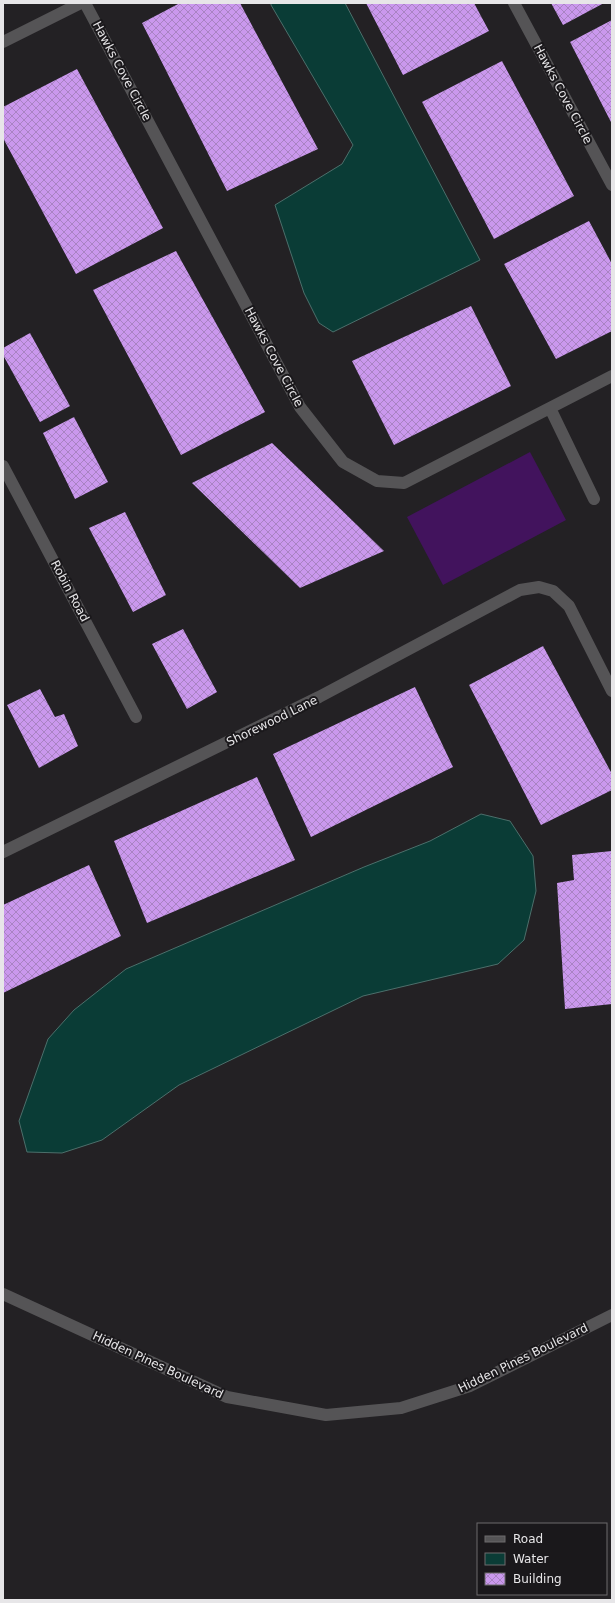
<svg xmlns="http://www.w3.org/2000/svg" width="615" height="1603" viewBox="0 0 615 1603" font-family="'DejaVu Sans',sans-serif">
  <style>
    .pitch { fill: #42135d }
    .water { fill: #0a3c36; stroke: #4c6f6b }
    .building { fill: url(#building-cross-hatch) }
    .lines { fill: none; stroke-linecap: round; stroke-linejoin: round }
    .minor { stroke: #555456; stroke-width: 12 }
    .labels { text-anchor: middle; stroke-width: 4; stroke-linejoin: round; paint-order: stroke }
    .street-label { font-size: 12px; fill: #e7e6e8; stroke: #1a181b }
  </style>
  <defs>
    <pattern id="building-cross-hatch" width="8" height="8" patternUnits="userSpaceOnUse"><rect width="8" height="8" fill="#ca98ed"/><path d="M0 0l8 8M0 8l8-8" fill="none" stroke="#a983c3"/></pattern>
  </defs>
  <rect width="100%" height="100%" fill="#232124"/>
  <path class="pitch" d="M 530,452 L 566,520 L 443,585 L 407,517 Z"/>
  <path class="water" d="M 271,3 L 345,3 L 480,260 L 333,332 L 319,323 L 304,293 L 275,205 L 342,164 L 353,145 L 271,5 Z
    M 481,814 L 510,821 L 533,856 L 536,891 L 524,940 L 498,964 L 363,996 L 179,1085 L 102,1140 L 62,1153 L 27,1152 L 19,1121 L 48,1039 L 74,1010 L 126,969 L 364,867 L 430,841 Z"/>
  <path class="building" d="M 180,3 L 240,3 L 318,149 L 227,191 L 142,23 Z
    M 366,3 L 474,3 L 489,31 L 403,75 Z
    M 551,3 L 604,3 L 563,25 Z
    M 612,20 L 612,124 L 570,42 Z
    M 502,61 L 574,196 L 494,239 L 422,102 Z
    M 77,69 L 163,228 L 76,274 L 3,138 L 3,107 Z
    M 589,221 L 612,264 L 612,331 L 556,359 L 504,264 Z
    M 176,251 L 265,412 L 181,455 L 93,290 Z
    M 471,306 L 511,386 L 394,445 L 352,361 Z
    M 30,333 L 70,406 L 40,422 L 3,355 L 3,348 Z
    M 74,417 L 108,482 L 75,499 L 43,433 Z
    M 272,443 L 384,551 L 300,588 L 192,483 Z
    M 125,512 L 166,595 L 133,612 L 89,528 Z
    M 183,629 L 217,692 L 187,709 L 152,644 Z
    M 543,646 L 612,774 L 612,790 L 541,825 L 469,685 Z
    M 415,687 L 453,767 L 311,837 L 273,754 Z
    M 40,689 L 55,717 L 64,714 L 78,746 L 39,768 L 7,705 Z
    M 257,777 L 295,860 L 147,923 L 114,841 Z
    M 612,851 L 612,1004 L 565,1009 L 557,883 L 574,880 L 572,855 Z
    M 89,865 L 121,936 L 3,993 L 3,905 Z"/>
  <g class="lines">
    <path class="minor" d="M 85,3 L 300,407 L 343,462 L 377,481 L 404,483 L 612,376
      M 514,3 L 612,185
      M 3,42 L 81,3
      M 550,408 L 594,499
      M 3,466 L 136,717
      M 3,852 L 319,697 L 520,590 L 539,587 L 553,591 L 569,606 L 612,691
      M 3,1294 L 227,1397 L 326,1415 L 401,1408 L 470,1386 L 612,1315"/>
  </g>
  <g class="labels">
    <g class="street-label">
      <text transform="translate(122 71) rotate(62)" y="4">Hawks Cove Circle</text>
      <text transform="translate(563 94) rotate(62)" y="4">Hawks Cove Circle</text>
      <text transform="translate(274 357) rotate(62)" y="4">Hawks Cove Circle</text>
      <text transform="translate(70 591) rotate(62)" y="4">Robin Road</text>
      <text transform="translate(272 721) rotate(-26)" y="4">Shorewood Lane</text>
      <text transform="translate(523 1358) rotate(-26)" y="4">Hidden Pines Boulevard</text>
      <text transform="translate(158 1365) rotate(25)" y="4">Hidden Pines Boulevard</text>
    </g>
  </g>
  <rect width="615" height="1603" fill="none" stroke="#e7e6e8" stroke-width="8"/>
  <rect x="477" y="1523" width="130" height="72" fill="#1a181b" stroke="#6c6a6d"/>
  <rect x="485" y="1536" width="20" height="6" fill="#555456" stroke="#6c6a6d"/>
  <text x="513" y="1543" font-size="12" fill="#e7e6e8">Road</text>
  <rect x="485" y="1553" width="20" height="12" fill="#0a3c36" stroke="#6c6a6d"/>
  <text x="513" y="1563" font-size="12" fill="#e7e6e8">Water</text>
  <rect x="485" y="1573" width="20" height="12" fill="url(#building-cross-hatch)" stroke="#6c6a6d"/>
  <text x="513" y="1583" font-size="12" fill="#e7e6e8">Building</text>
</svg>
